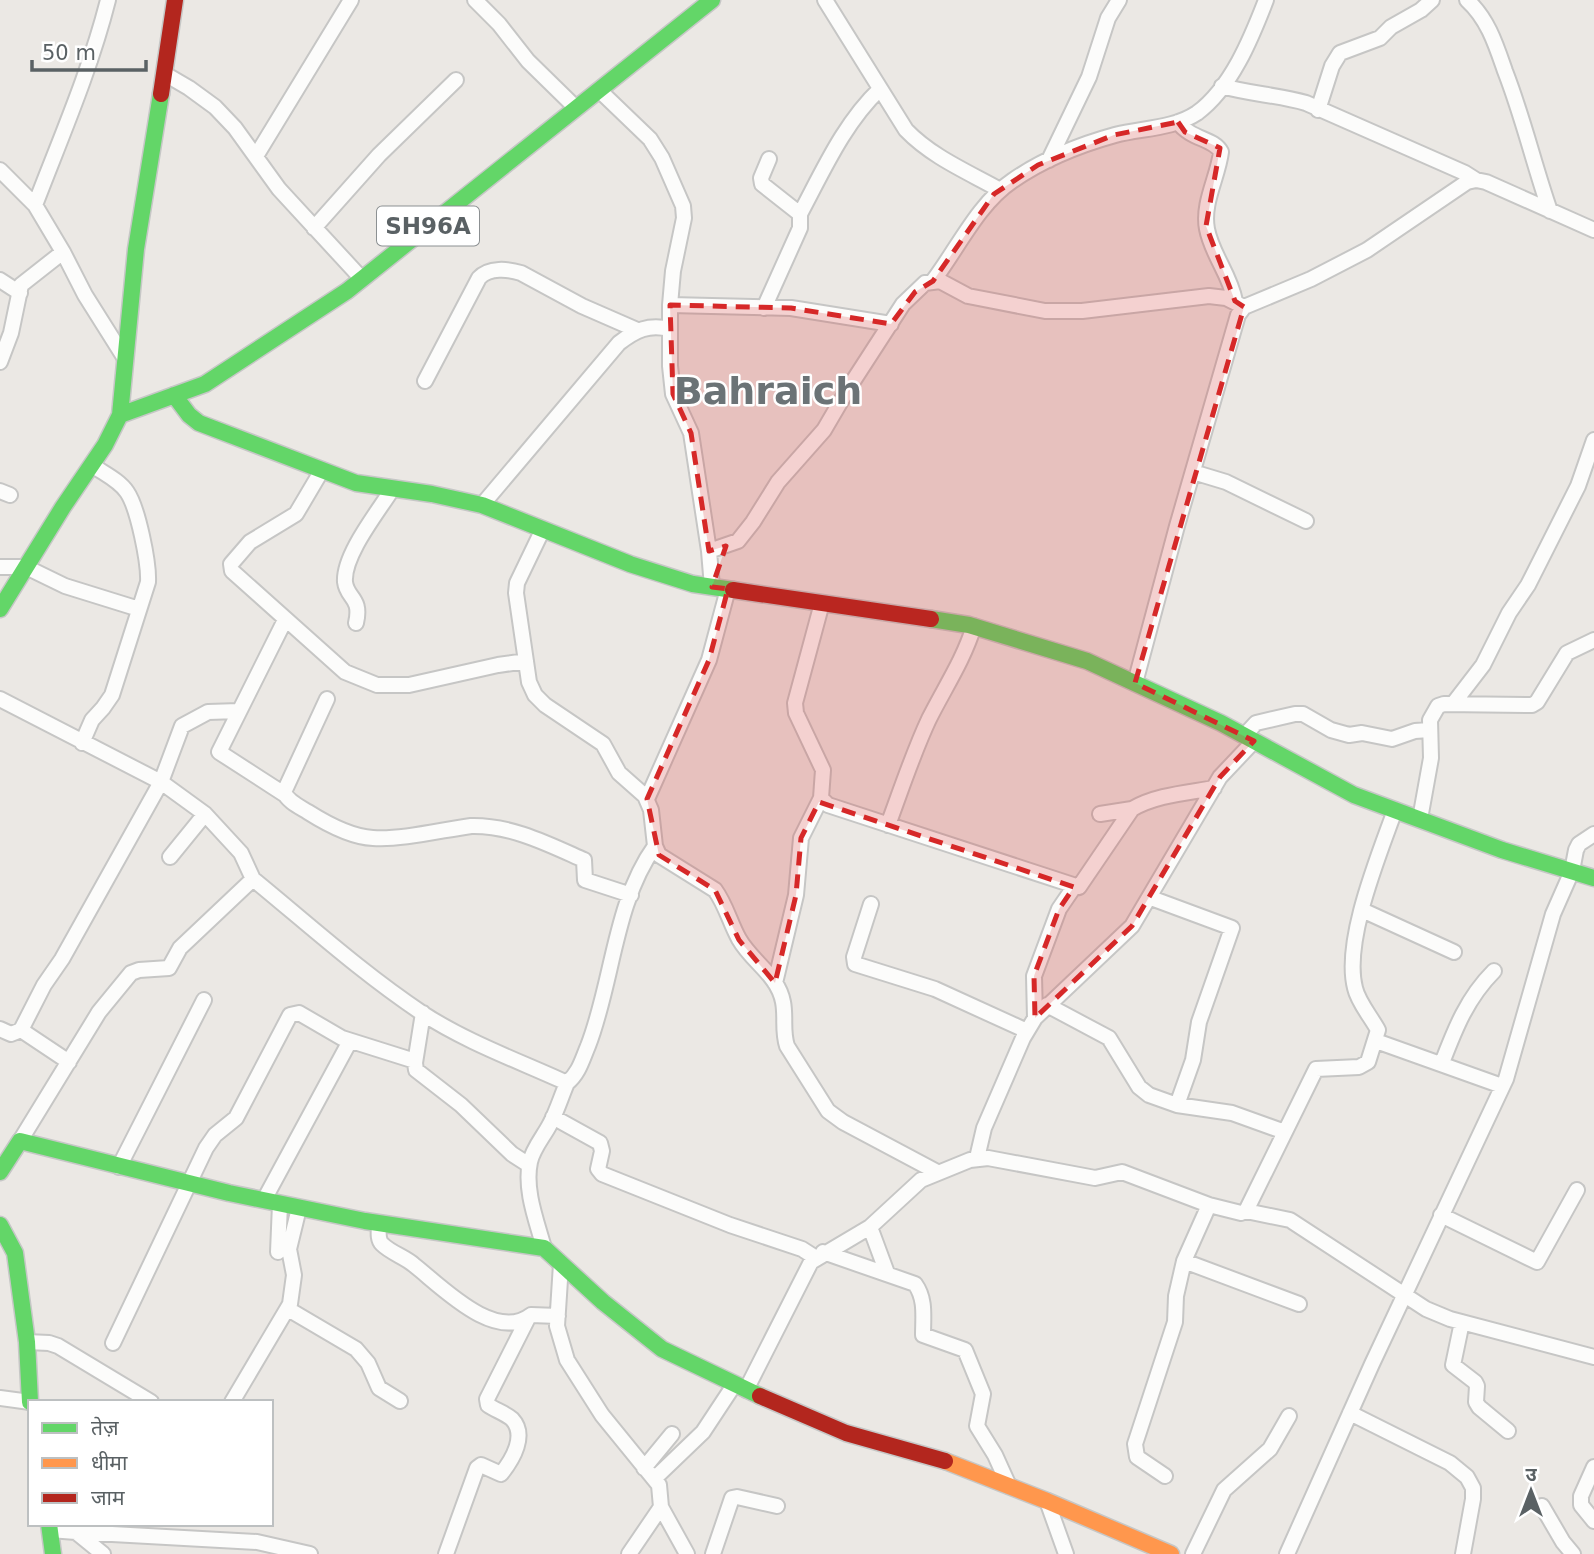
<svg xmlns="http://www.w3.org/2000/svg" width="1594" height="1554" viewBox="0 0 1594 1554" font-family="'DejaVu Sans','Noto Sans Devanagari',sans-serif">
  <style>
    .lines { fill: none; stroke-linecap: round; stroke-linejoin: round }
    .street-casing { stroke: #c6c6c5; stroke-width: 18 }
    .fast-casing { stroke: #c6c7c6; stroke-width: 19 }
    .slow-casing { stroke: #c6c7c6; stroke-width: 19 }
    .jam-casing { stroke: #c6c7c6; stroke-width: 19 }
    .street { stroke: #fcfcfb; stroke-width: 14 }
    .fast { stroke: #63d668; stroke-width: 16 }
    .slow { stroke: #ff974d; stroke-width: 16 }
    .jam { stroke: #b3261e; stroke-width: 16 }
    .marked { fill: #d62828; fill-opacity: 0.2; stroke: #d62828; stroke-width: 5; stroke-dasharray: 14 9; stroke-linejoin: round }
    .labels { text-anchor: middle; stroke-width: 5; stroke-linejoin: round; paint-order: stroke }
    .shield { fill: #fff; stroke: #8c9092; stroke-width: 2 }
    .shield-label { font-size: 23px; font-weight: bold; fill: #5a6164 }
    .town-label { font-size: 38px; font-weight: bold; fill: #6b7376; stroke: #fff }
  </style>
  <rect width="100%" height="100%" fill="#ebe8e4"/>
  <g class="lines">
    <defs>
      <path id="street" d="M 475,0 L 499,24 L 528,61 L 576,108
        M 825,0 L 906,130 C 932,157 968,172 1000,190
        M 1467,0 C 1488,19 1496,45 1505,71 C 1523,117 1534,165 1550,211
        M 165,74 L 189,88 L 215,107 L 235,128 L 279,189 L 362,279
        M 1222,86 C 1250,94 1278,95 1306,103 L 1465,173 L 1476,180
        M 599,90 L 650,139 L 662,158 L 683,206 L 684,218 L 673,271 L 670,305 L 670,366 L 673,394 L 691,433 L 709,551 L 712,587
        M 1318,110 L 1332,66 L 1340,53 L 1380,38 L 1391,27 L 1421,10 L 1432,0
        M 1178,122 C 1191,140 1214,138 1221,152 C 1218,177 1202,203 1207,229 C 1212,255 1230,274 1235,301
        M 256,156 L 351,0
        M 1049,160 L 1089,77 L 1108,18 L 1119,0
        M 0,170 L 35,205 L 63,252 L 85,295 L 124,357
        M 35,205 C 61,137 90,71 108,0
        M 800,214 C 823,171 844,123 880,89
        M 314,228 L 379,155 L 456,80
        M 0,280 L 20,293
        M 933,281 C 958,248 978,204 1012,181 C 1042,160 1079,145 1115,135 C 1142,128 1173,129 1197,113 C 1231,88 1251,39 1266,0
        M 670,305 L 791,308 L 891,324
        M 764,308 L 800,228 L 800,214 L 762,184 L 761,178 L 769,159
        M 0,362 L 11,333 L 21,285 L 63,252
        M 425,381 L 479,278 C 489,267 508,269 521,273 L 582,306 L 637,330
        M 322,470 L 296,514 L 250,542 L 231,564 L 232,571 L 345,672 L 377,685 L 409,685 L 498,665 L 526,661
        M 1193,472 L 1226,482 L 1306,521
        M 0,491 L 10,495
        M 482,505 L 619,343 C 636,330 648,324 670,329
        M 542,531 L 517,583 L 516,593 L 529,682 L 535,695 L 545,705 L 603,744 L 619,773 L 645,796 L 651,810 L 655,846 L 659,855 L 715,890 C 726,905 730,923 739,939 C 752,962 778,975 783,1002 C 786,1017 782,1031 787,1046 L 828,1111 L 843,1122 L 937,1172
        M 709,551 L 738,541 L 753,522 L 778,482 L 824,430 L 848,389 L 903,304 L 925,283 L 940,281 L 968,296 L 1045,311 L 1082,311 L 1209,296 L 1226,298 L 1244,307
        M 0,567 L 26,567 L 65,586 L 139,609
        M 822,603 L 795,703 L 796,713 L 823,770 L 821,798 L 828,805 L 1079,887 L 1132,809 C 1156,795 1186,793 1214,788
        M 356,623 C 362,597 347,599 345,582 C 343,555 378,512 393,488
        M 1135,683 L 1177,526 L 1238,315 L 1244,307 L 1311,279 L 1367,250 L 1467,182 L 1476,180 L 1486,182 L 1594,230
        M 0,699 L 161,782 L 205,814
        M 327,699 L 284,792 C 287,801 300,807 308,812 C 327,824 351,837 373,838 C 401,840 442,830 471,826 C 511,825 548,844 584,860 L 585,880 L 631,895
        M 1453,704 L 1483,665 L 1509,613 L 1528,585 L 1578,486 L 1594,440
        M 1244,736 L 1256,723 L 1295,714 L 1303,714 L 1331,730 L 1349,735 L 1362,733 L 1392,739 L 1415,731 L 1429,730
        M 82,743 L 92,720 L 103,708 L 112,695 L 148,582 C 149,563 138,508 127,492 C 119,480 103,473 92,465
        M 284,794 L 219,752 L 285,620
        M 647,799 L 709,660 L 728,589
        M 1395,810 C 1379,855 1343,941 1355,988 C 1358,1002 1371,1017 1378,1030 L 1368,1062 L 1359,1067 L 1316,1069 L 1246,1211 L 1290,1220 L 1426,1309 L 1450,1319 L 1594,1357
        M 1100,814 L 1132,809
        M 1420,819 L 1431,758 L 1430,720 L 1438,706 L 1444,704 L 1532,705 L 1537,702 L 1567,653 L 1594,640
        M 888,825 C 901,790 913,753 929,719 C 945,687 963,661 974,626
        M 170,857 L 205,814 L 241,853 L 253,879
        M 1151,898 L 1232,928 L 1199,1022 L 1193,1060 L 1177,1105
        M 871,904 L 854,957 L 855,964 L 935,989 L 1027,1031
        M 1362,910 L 1454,952
        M 775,983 L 796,895 L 801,838 L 821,798
        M 1047,1005 L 1109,1038 L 1139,1087 L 1149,1095 L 1177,1105 L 1232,1113 L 1285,1132
        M 423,1013 L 415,1063 L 416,1070 L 461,1105 L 512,1154 L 529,1165
        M 1035,1018 L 1034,976 L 1059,909 L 1074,887
        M 0,1029 L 11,1034 L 21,1030 L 44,985 L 62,959 L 161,782 L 182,726 L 208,712 L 239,711
        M 21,1030 L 69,1062
        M 1376,1041 L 1502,1086
        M 1442,1063 C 1455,1029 1467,998 1494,971
        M 567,1083 C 579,1073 582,1060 588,1046 C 613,982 614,903 655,846
        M 553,1117 L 600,1143 L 602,1151 L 598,1169 L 602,1174 L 730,1225 L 802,1249 L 816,1258
        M 20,1141 L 99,1012 L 131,973 L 139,970 L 169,968 L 180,948 L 253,879 C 308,924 362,973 422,1013 C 466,1042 519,1061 567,1083 C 561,1097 557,1111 550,1124 C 544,1136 533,1148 530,1162 C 524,1190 537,1222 544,1248
        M 977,1158 L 984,1128 L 1023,1038 L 1035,1018 L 1132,926 L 1220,777 L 1254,741
        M 119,1167 L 204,1000
        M 264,1200 L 350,1041
        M 1441,1215 L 1537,1262 L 1577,1190
        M 379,1223 C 379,1230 377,1239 382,1244 C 391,1253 405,1257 414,1265 C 441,1286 495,1343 531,1315 L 558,1316
        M 870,1227 L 887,1273
        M 278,1252 L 280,1204
        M 823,1252 L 915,1284 C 926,1299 923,1317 923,1335 L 965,1350 L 983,1394 L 977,1426 L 995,1455 L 1009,1486
        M 1184,1261 L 1299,1304
        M 561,1264 L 557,1326 L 567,1360 L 602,1415 L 659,1485 L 661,1507 L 687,1554
        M 288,1309 L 356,1349 L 368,1363 L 379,1388 L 400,1401
        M 1462,1322 L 1453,1365 L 1475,1382 L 1477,1386 L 1476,1402 L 1479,1407 L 1508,1431
        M 27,1342 L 49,1343 L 58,1346 L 151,1402
        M 113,1343 L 206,1148 L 215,1135 L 236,1118 L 290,1015 L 299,1013 L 342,1038 L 415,1061
        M 746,1390 L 811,1262 L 870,1227 L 921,1180 L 970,1160 L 988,1158 L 1095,1178 L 1122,1172 L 1209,1205 L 1241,1213 L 1246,1211
        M 0,1398 L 30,1402
        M 232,1402 L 290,1304 L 294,1275 L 289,1249 L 299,1208
        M 1350,1413 L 1450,1463 L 1467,1477 L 1473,1488 L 1473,1499 L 1463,1554
        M 1594,1467 L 1581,1496 L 1581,1505 L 1594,1521
        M 644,1468 L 672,1434
        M 1165,1476 L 1137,1457 L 1135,1444 L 1175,1322 L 1176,1296 L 1184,1261 L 1209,1205
        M 654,1479 L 703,1432 L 734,1385
        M 1047,1501 L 1066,1554
        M 1542,1506 L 1563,1542 L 1573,1554
        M 50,1530 L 76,1532 L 103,1554
        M 76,1532 L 257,1542 L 310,1554
        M 446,1554 L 477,1468 L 481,1465 L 501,1474 C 513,1459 527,1435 512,1419 C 505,1413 495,1410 488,1405 L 487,1399 L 528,1318
        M 629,1554 L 661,1507
        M 713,1554 L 732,1498 L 737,1497 L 777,1506
        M 1193,1554 L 1224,1490 L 1270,1449 L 1289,1416
        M 1287,1554 L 1372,1364 L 1506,1079 L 1553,914 L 1572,871 L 1576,850 L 1579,844 L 1594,834"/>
      <path id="fast" d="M 174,395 L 189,415 L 199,423 L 356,483 L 432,494 L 482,505 L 630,564 L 693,584 L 733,590
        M 120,415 L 205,384 L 347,291 L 712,0
        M 0,609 L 63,507 L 105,445 L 120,415 L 136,249 L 161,94
        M 931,619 L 969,625 L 1087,661 L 1221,723 L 1354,795 L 1502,850 L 1594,878
        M 0,1172 L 20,1141 L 229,1193 L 365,1221 L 544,1248 L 603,1302 L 662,1349 L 760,1396
        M 0,1225 L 15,1253 L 27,1342 L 30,1402
        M 49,1524 L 53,1554"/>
      <path id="slow" d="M 945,1461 L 1047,1501 L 1171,1554"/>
      <path id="jam" d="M 161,94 L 175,0
        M 733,590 L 931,619
        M 760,1396 L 846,1433 L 945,1461"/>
    </defs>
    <use href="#street" class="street-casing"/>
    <use href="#fast" class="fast-casing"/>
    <use href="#slow" class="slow-casing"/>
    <use href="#jam" class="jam-casing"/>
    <use href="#street" class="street"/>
    <use href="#fast" class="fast"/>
    <use href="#slow" class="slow"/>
    <use href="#jam" class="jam"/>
  </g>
  <path class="marked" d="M 1178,122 L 1185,132 L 1220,148 L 1206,226 L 1235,301 L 1244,307 L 1135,683 L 1254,741 L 1220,777 L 1132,926 L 1035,1018 L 1034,976 L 1059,909 L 1074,887 L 819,802 L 801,838 L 796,895 L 775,983 L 739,940 L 715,890 L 659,855 L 647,799 L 709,660 L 728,589 L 712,587 L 726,546 L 709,551 L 691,433 L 673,394 L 670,305 L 791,308 L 891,324 L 915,292 L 933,281 L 994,194 L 1038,165 L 1114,135 Z"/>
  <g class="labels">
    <rect class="shield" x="377" y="206.5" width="102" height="39" rx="5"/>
    <g class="shield-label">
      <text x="428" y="234">SH96A</text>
    </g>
    <g class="town-label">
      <text x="768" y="404">Bahraich</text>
    </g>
  </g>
  <rect x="28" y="1400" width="245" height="126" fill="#ffffff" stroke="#bdc0c1" stroke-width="2"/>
  <rect x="42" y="1423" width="35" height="10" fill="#63d668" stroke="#bdc0c1" stroke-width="2"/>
  <text x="91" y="1435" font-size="21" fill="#5a6164">तेज़</text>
  <rect x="42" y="1458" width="35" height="10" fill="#ff974d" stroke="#bdc0c1" stroke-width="2"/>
  <text x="91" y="1470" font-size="21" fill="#5a6164">धीमा</text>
  <rect x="42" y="1493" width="35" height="10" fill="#b3261e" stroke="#bdc0c1" stroke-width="2"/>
  <text x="91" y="1505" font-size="21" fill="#5a6164">जाम</text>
  <g transform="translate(1531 1491)" stroke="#ffffff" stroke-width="5" paint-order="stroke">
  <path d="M0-5L12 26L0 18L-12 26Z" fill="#5a6164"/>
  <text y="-10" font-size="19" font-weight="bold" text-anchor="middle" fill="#5a6164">उ</text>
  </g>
  <path d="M32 60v10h114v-10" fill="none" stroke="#5a6164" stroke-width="3.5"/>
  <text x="42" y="60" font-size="21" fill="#5a6164" stroke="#ffffff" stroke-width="5" paint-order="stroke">50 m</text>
</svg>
